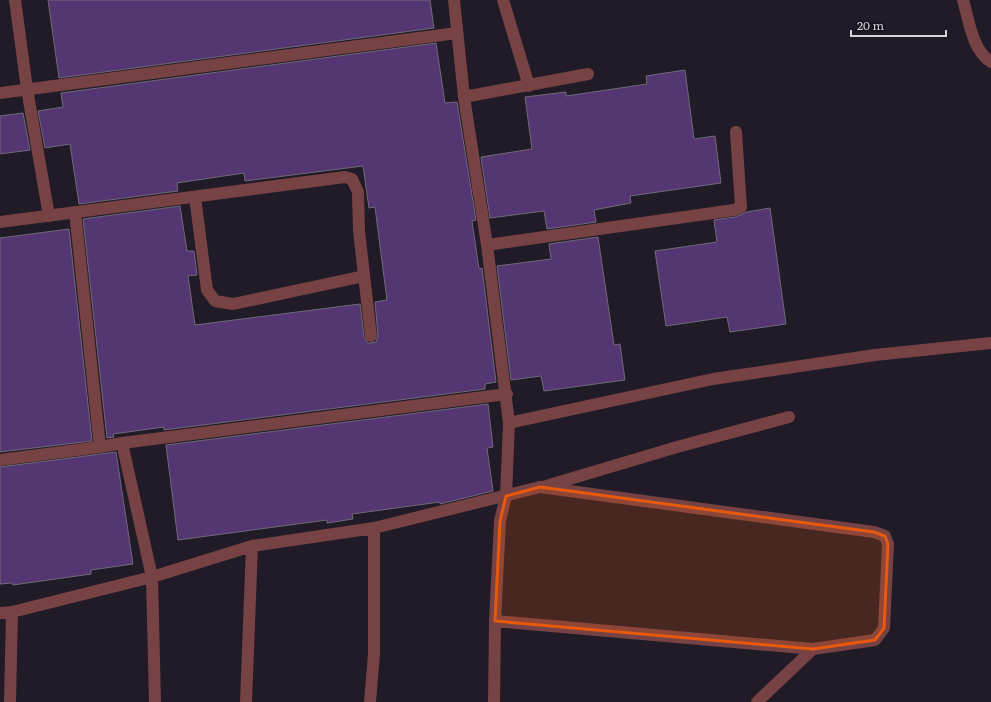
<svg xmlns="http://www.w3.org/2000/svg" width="991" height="702" viewBox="0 0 991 702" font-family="Literata,serif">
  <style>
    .building { fill: #543673; stroke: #706a78 }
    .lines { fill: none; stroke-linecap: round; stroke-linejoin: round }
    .minor { stroke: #774244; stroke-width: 12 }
    .marked { fill: #e8590c; fill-opacity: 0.2; stroke: #e8590c; stroke-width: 3; stroke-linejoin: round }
  </style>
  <rect width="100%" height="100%" fill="#201b26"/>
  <path class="building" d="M 48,0 L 430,0 L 434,28 L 59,78 Z
    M 436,43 L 445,103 L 457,102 L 476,220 L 472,221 L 479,269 L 482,268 L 496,382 L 485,384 L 485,389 L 164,430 L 164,427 L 113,434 L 114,437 L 107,438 L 83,219 L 180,206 L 187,251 L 194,251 L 197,275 L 188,276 L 195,325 L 360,304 L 364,337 L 368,343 L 371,343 L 376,342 L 378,336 L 375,302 L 387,300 L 375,207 L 369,208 L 363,166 L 245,181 L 244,173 L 177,183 L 178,191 L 79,204 L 70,144 L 45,148 L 38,111 L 63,107 L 61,93 Z
    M 685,70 L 694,139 L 715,136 L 721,183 L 630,196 L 631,203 L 594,210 L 596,222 L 547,229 L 544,211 L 490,218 L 481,157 L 532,149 L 525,97 L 566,92 L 566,96 L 647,84 L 646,76 Z
    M 23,113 L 30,150 L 0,154 L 0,116 Z
    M 770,208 L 786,324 L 730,332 L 727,317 L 666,326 L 655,251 L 717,242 L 714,220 L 735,217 L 747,212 Z
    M 69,229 L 92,441 L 0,452 L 0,238 Z
    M 598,237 L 614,345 L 620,344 L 625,380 L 544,391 L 541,376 L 511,380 L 497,266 L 551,259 L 549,244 Z
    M 488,404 L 493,447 L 487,448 L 493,491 L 440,504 L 440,502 L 352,514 L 353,519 L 327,523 L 327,520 L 178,540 L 166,445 Z
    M 116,452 L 133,564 L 91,570 L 91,574 L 13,585 L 12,583 L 0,584 L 0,467 Z"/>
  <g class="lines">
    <path class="minor" d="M 15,0 L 27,89 L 49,216
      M 454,0 L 464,97 L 487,245 L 509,423 L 506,496 L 500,521 L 495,621 L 494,702
      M 503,0 L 529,86
      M 963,0 C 969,20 972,50 991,62
      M 0,93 L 457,33
      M 464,97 L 588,74
      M 195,197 L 207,290 L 215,301 L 233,304 L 364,276
      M 75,212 L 100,447
      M 0,222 L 345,177 L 352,179 L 358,192 L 359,231 L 371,336
      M 487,245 L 734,210 L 741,207 L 736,132
      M 509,423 L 713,379 L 875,355 L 991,343
      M 122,443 L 152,577 L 155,702
      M 0,460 L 100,447 L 122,443 L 507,394
      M 546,486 L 677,447 L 789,417
      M 0,613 L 12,612 L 152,577 L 252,546 L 374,528 L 540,487 L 874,532 L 885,536 L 888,544 L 884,628 L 875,640 L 813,649 L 495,621
      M 10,702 L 12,612
      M 246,702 L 252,546
      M 370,702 L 374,654 L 374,528
      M 757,702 L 813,649"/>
  </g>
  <path class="marked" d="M 540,487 L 874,532 L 885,536 L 888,544 L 884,628 L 875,640 L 813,649 L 495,621 L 500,521 L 506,496 Z"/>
  <path d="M851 30v6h95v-6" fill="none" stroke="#d6d2da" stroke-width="2"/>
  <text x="857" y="30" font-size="12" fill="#d6d2da" stroke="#17121d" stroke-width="3" paint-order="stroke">20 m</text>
</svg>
